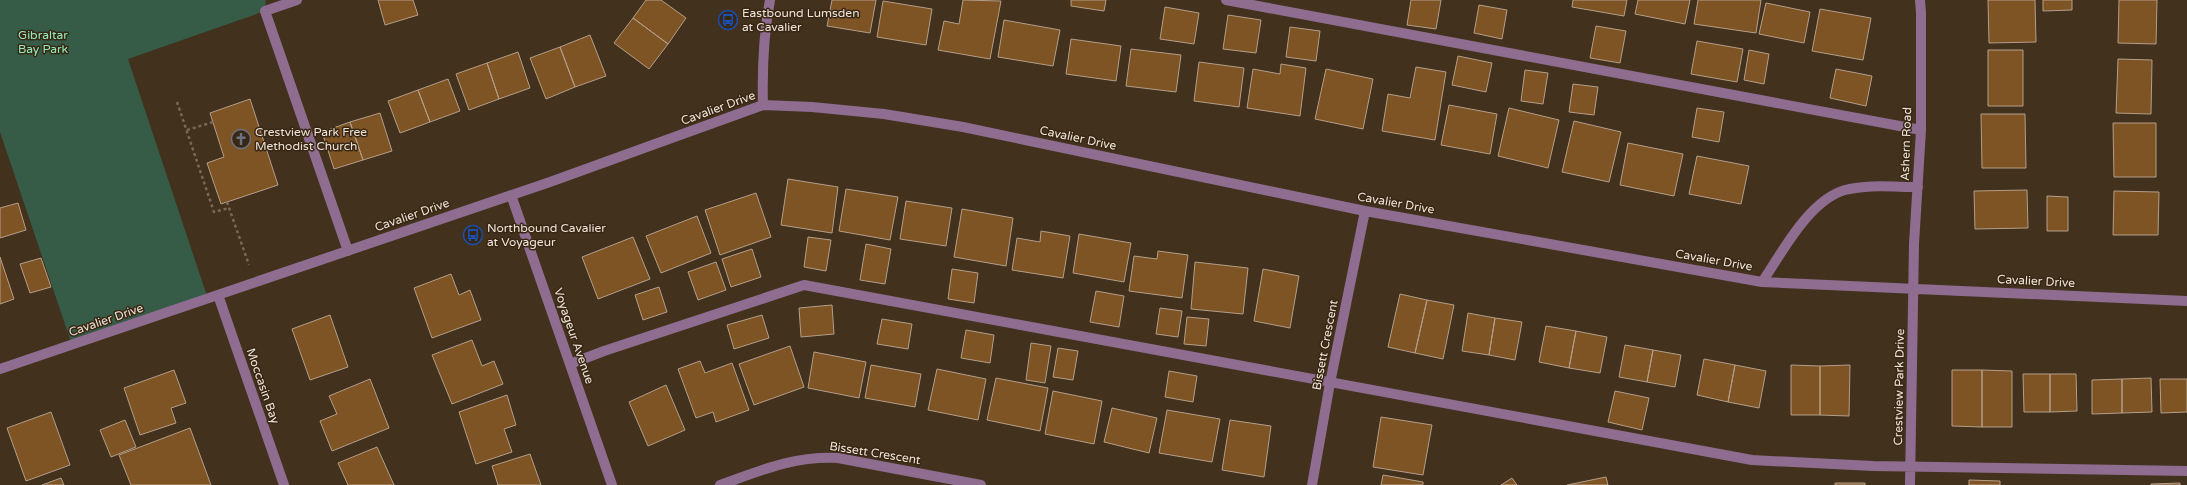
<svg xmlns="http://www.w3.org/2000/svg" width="2187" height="485" viewBox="0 0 2187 485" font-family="'Varela Round',sans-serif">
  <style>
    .green { fill: #365b46 }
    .building { fill: #7e5424; stroke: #b49e89 }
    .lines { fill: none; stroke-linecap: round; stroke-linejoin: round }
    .path { stroke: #796958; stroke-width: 2.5; stroke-dasharray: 3 3; stroke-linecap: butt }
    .minor { stroke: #8e6d90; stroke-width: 10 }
    .labels { text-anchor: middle; stroke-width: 3; stroke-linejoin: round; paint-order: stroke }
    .poi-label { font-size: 12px; fill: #efe4d8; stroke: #382714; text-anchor: start }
    .park-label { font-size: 12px; fill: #90edba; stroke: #382714 }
    .street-label { font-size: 12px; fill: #efe4d8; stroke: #382714 }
  </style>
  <rect width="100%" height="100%" fill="#42311d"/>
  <path class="green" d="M 0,0 L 266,0 L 265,11 L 128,59 L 208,299 L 72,345 L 0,132 Z"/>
  <path class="building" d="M 378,0 L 413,0 L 418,15 L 385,25 Z
    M 646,0 L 661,0 L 686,18 L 668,44 L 633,18 Z
    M 832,0 L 876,0 L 870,33 L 827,26 Z
    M 963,0 L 1001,1 L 990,59 L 938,50 L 944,21 L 959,24 Z
    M 1071,0 L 1106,0 L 1104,11 L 1071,6 Z
    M 1411,0 L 1441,0 L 1436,29 L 1407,25 Z
    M 1573,0 L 1627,0 L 1624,16 L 1572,7 Z
    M 1638,0 L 1690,0 L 1685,24 L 1635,14 Z
    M 1698,0 L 1761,0 L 1756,33 L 1694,24 Z
    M 1988,0 L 2035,0 L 2036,42 L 1989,43 Z
    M 2043,0 L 2072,0 L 2072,10 L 2043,11 Z
    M 2119,0 L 2157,0 L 2156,44 L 2118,43 Z
    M 883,1 L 932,9 L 926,45 L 877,37 Z
    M 1766,3 L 1810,12 L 1804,43 L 1759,34 Z
    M 1479,5 L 1507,10 L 1502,39 L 1474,33 Z
    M 1165,7 L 1199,13 L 1194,44 L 1160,39 Z
    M 1820,9 L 1871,18 L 1863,60 L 1812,51 Z
    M 1228,15 L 1261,20 L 1256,53 L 1223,49 Z
    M 633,18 L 668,44 L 649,69 L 614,43 Z
    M 1004,20 L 1060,30 L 1053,66 L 998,57 Z
    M 1596,26 L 1626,31 L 1620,63 L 1590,58 Z
    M 1290,27 L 1320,31 L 1316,61 L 1286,57 Z
    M 590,35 L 606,76 L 575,87 L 560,47 Z
    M 1071,39 L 1121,46 L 1116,81 L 1066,74 Z
    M 1697,41 L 1743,49 L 1737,82 L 1691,74 Z
    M 560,47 L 575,87 L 546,99 L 530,58 Z
    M 1131,49 L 1181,55 L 1176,92 L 1126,86 Z
    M 1749,50 L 1769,54 L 1764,84 L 1744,80 Z
    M 1988,50 L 2023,50 L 2023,106 L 1988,106 Z
    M 518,52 L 530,88 L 499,99 L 487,63 Z
    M 1458,56 L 1492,63 L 1486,92 L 1452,85 Z
    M 2118,59 L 2152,60 L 2151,114 L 2116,113 Z
    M 1199,62 L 1244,68 L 1239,107 L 1194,101 Z
    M 487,63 L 499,99 L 469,110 L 456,74 Z
    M 1281,64 L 1306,68 L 1300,116 L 1247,108 L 1253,69 L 1280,74 Z
    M 1416,67 L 1446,72 L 1435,140 L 1382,131 L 1388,94 L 1410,98 Z
    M 1326,69 L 1373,79 L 1363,129 L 1315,119 Z
    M 1836,69 L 1872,76 L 1866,106 L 1830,98 Z
    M 1525,70 L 1548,73 L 1543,104 L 1521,101 Z
    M 448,79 L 460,111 L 430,122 L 418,90 Z
    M 1573,84 L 1598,87 L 1594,115 L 1569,112 Z
    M 418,90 L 430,122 L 400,133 L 388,101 Z
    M 250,99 L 278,185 L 221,204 L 207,163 L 224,157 L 210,113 Z
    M 1449,105 L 1497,114 L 1490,154 L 1441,145 Z
    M 1509,108 L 1559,120 L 1548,168 L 1498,156 Z
    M 1697,108 L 1724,112 L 1719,142 L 1692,137 Z
    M 380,113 L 392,151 L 363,160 L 350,122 Z
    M 1981,114 L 2025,114 L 2026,168 L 1982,168 Z
    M 1574,121 L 1621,132 L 1609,182 L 1562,172 Z
    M 350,122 L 363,160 L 334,169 L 322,132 Z
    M 2113,123 L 2156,123 L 2156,177 L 2114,177 Z
    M 1628,143 L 1683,154 L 1674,196 L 1620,185 Z
    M 1697,156 L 1749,166 L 1741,204 L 1689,194 Z
    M 788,179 L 838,187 L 832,233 L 781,225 Z
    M 846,189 L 898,197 L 890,240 L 839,231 Z
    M 2027,190 L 2028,228 L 1975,229 L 1974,191 Z
    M 2114,191 L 2159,192 L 2158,235 L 2113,235 Z
    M 756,193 L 771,237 L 720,255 L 705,210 Z
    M 2047,196 L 2068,197 L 2068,231 L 2047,231 Z
    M 906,201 L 952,208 L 946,246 L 900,239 Z
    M 18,203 L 26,230 L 0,238 L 0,208 Z
    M 962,209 L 1013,218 L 1006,266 L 954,257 Z
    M 697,216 L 711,253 L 661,273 L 646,236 Z
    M 1041,231 L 1070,236 L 1063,278 L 1012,270 L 1017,238 L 1040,242 Z
    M 1079,234 L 1131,243 L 1124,282 L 1073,273 Z
    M 633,237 L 650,279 L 598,299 L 582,257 Z
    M 808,237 L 831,240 L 826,271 L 804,267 Z
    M 866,244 L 891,249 L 885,284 L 860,280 Z
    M 752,249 L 761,277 L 731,287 L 722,259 Z
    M 1158,251 L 1188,255 L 1182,298 L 1129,291 L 1134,256 L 1157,259 Z
    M 0,257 L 14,299 L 0,304 Z
    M 41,258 L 51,287 L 30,293 L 20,264 Z
    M 716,262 L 726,290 L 698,300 L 688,272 Z
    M 1195,262 L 1248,268 L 1243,314 L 1191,309 Z
    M 952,269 L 978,273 L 974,303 L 948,299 Z
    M 1263,269 L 1299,276 L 1290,328 L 1254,321 Z
    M 451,274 L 459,295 L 470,290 L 481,320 L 432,338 L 414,288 Z
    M 659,287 L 667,312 L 643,320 L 635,295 Z
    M 1096,291 L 1124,296 L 1119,327 L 1090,322 Z
    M 1400,294 L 1427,300 L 1415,353 L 1388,347 Z
    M 1427,300 L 1454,305 L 1443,359 L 1415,353 Z
    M 832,305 L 834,334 L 801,337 L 799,308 Z
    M 1160,308 L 1182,311 L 1178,337 L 1156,334 Z
    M 1468,313 L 1495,318 L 1489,355 L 1462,351 Z
    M 330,315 L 348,367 L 310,380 L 292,329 Z
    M 762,315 L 769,338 L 734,349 L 727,325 Z
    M 1187,317 L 1209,319 L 1206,346 L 1184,344 Z
    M 1495,318 L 1522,322 L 1515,360 L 1489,355 Z
    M 882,319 L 912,324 L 908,349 L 877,344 Z
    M 1546,326 L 1576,331 L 1569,368 L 1539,362 Z
    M 966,330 L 994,335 L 990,363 L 961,358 Z
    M 1576,331 L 1607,337 L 1600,373 L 1569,368 Z
    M 472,340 L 482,366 L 494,361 L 503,384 L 452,404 L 432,355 Z
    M 1031,343 L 1051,346 L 1045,383 L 1026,380 Z
    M 1625,345 L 1653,350 L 1647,382 L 1619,377 Z
    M 790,346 L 804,387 L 754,405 L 739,364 Z
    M 1058,348 L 1078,351 L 1073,380 L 1053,377 Z
    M 1653,350 L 1681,355 L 1675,387 L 1647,382 Z
    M 814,352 L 866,362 L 859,398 L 808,388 Z
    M 1704,359 L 1735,365 L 1728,402 L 1697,395 Z
    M 700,361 L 705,373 L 732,363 L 749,410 L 716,422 L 713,412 L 696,418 L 678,369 Z
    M 871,365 L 921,374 L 915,407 L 865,398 Z
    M 1735,365 L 1766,371 L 1759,408 L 1728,402 Z
    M 1791,365 L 1820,366 L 1820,415 L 1791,415 Z
    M 1850,365 L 1849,416 L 1820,415 L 1820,366 Z
    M 937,369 L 986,379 L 978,420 L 928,410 Z
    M 174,370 L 186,403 L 171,408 L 176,423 L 140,435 L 124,388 Z
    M 1952,370 L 1982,370 L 1982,427 L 1952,426 Z
    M 1982,370 L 2012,371 L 2012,427 L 1982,427 Z
    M 1169,371 L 1197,376 L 1193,402 L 1165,397 Z
    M 2023,374 L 2050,374 L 2050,412 L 2024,412 Z
    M 2050,374 L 2076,374 L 2077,411 L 2050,412 Z
    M 996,378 L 1048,388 L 1040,431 L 987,420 Z
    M 2151,378 L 2152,412 L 2122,413 L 2122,379 Z
    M 370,379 L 389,428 L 332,451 L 320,421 L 337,414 L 329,396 Z
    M 2122,379 L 2122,413 L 2092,414 L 2092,380 Z
    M 2160,379 L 2187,379 L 2187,412 L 2161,413 Z
    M 666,385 L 685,430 L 648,446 L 629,402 Z
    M 1053,391 L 1102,401 L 1094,444 L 1045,434 Z
    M 1615,391 L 1649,398 L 1642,430 L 1608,422 Z
    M 507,395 L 516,425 L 504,429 L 512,452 L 476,464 L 459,412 Z
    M 1112,408 L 1157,418 L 1149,453 L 1104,442 Z
    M 1167,410 L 1220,419 L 1212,462 L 1159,453 Z
    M 51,412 L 70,465 L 26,481 L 7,428 Z
    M 1381,417 L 1432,425 L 1423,475 L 1373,467 Z
    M 125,420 L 136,447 L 111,457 L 100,430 Z
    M 1230,420 L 1271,426 L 1264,477 L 1222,470 Z
    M 190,428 L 211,485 L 131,485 L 119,455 Z
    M 377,447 L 394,485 L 348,485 L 338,463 Z
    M 530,454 L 541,485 L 498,485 L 492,466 Z
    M 1383,475 L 1423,482 L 1423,485 L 1381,485 Z
    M 1606,477 L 1608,485 L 1567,485 Z
    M 61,478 L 64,485 L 42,485 Z
    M 1512,478 L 1517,485 L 1501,485 Z
    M 1969,480 L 2000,481 L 2000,485 L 1969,485 Z
    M 1835,483 L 1865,483 L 1865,485 L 1835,485 Z
    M 2180,483 L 2180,485 L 2151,485 L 2151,484 Z"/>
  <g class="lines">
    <path class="path" d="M 177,102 L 214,212 L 229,208
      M 187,130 L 213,122
      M 227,202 L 249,265"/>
    <path class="minor" d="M 297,0 L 265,11 L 348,251
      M 1226,0 L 1921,130
      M 763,105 C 762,68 763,37 770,0
      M 511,195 L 612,485
      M 1762,282 C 1782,253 1809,200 1845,190 C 1868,184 1894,187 1918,187
      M 218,295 L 284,485
      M 570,364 L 604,351 L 804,285 L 1752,460 L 1873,466 L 2187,471
      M 0,369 L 550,182 L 763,105 L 812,107 L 884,114 L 963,127 L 1365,211 L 1762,282 L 2187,301
      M 720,485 C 762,470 793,456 838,458 L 981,485
      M 1312,485 L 1330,383 L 1365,211
      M 1910,485 L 1914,244 L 1921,130 L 1921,13 L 1920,0"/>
  </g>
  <defs>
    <symbol id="bus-ring" viewBox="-11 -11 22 22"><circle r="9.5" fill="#382714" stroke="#1a4fb4" stroke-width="1.5"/><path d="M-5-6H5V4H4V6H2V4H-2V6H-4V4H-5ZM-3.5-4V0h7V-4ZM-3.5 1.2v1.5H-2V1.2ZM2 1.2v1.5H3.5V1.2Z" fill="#1a4fb4"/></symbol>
    <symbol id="church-ring" viewBox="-11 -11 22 22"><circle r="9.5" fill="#382714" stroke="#6b7280" stroke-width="1.5"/><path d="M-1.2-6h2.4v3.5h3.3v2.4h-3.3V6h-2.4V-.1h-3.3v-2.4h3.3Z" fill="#6b7280"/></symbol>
  </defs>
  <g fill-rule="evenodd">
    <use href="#bus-ring" x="717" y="9" width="22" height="22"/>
    <use href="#church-ring" x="230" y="128" width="22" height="22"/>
    <use href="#bus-ring" x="462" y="224" width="22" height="22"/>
  </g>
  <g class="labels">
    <g class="poi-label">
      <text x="742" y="17">Eastbound Lumsden<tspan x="742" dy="14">at Cavalier</tspan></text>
      <text x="255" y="136">Crestview Park Free<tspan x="255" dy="14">Methodist Church</tspan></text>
      <text x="487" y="232">Northbound Cavalier<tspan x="487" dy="14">at Voyageur</tspan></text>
    </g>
    <g class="park-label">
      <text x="43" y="39">Gibraltar<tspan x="43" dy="14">Bay Park</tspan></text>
    </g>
    <g class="street-label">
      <text transform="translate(718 108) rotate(-20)" y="4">Cavalier Drive</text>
      <text transform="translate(1078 138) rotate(12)" y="4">Cavalier Drive</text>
      <text transform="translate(1906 144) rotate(-88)" y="4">Ashern Road</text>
      <text transform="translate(1396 203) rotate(10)" y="4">Cavalier Drive</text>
      <text transform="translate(412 215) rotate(-19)" y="4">Cavalier Drive</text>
      <text transform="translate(1714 260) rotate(10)" y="4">Cavalier Drive</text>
      <text transform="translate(2036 281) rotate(3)" y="4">Cavalier Drive</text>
      <text transform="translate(106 320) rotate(-19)" y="4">Cavalier Drive</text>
      <text transform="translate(574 336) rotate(71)" y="4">Voyageur Avenue</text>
      <text transform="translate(1325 345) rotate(-79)" y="4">Bissett Crescent</text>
      <text transform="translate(263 386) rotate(71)" y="4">Moccasin Bay</text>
      <text transform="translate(1899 387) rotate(-89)" y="4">Crestview Park Drive</text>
      <text transform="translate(875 453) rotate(9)" y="4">Bissett Crescent</text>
    </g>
  </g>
</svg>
